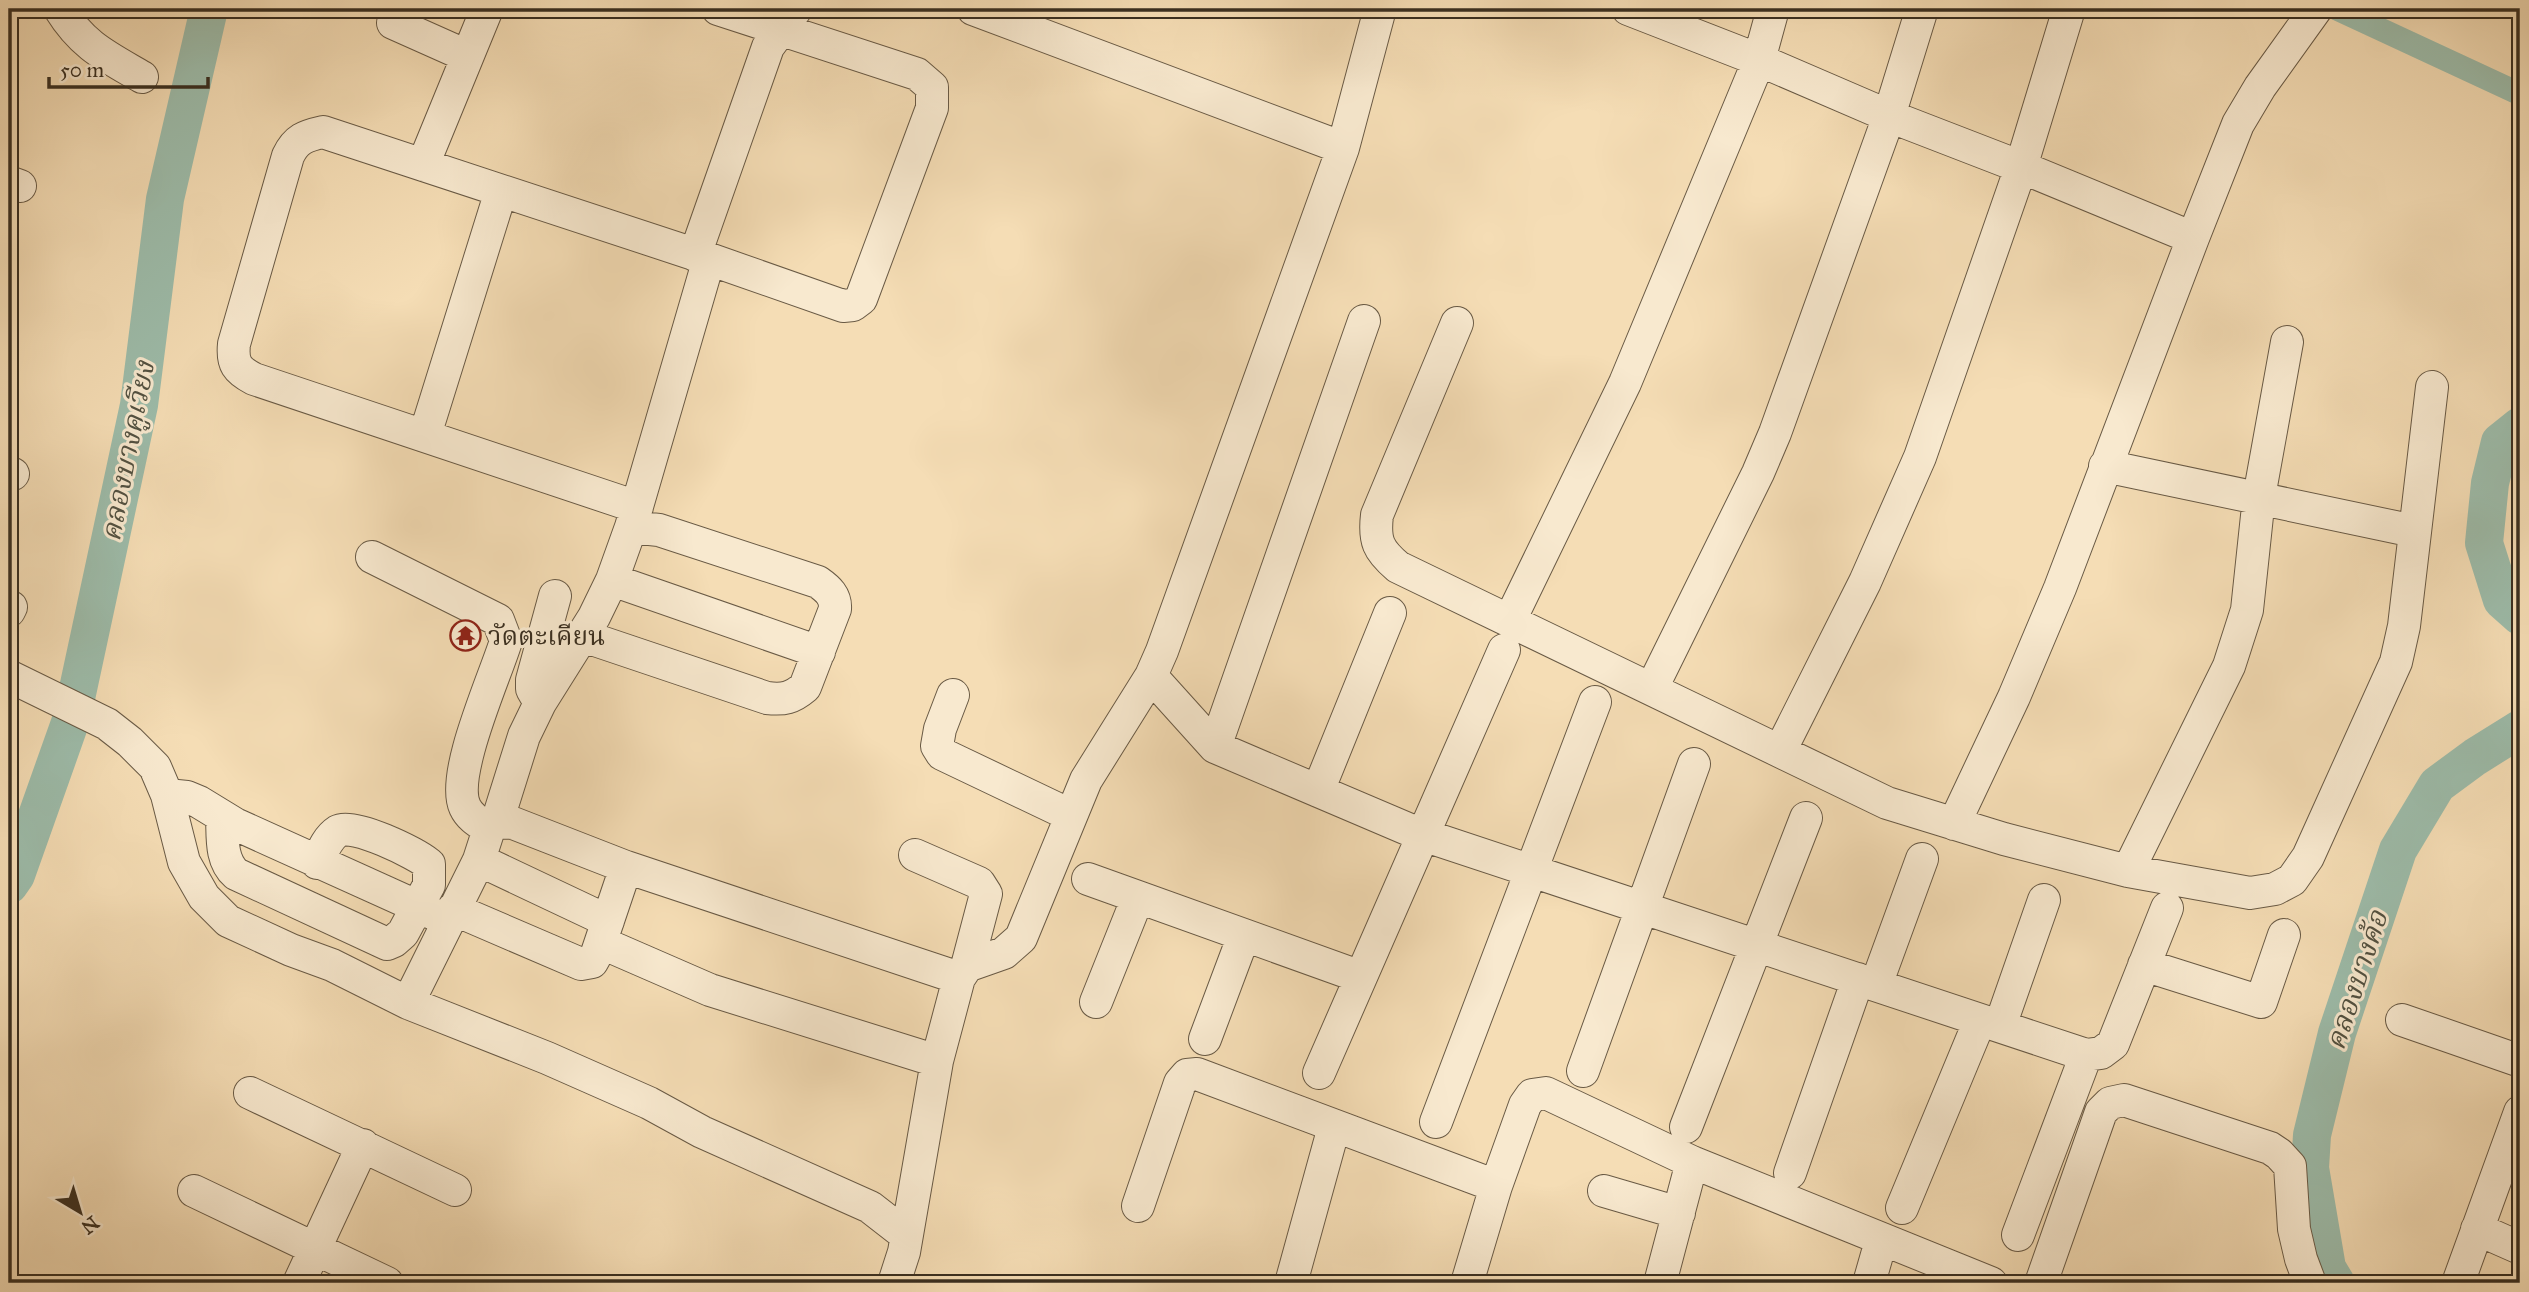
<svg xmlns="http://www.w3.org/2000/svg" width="2529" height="1292" viewBox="0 0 2529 1292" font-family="'IM FELL Great Primer','Noto Serif Thai',serif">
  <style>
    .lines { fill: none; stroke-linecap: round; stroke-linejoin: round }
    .canal { stroke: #9dbcaa; stroke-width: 23 }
    .river { stroke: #9dbcaa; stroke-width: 38 }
    .minor-casing { stroke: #695a45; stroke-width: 34 }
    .minor { stroke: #f8e9cf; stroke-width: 32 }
    .labels { text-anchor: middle; stroke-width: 6; stroke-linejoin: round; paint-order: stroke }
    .poi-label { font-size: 26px; fill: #3a2f20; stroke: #f8e9cf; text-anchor: start }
    .water-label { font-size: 28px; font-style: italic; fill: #535242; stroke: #f8e9cf }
  </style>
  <rect width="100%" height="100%" fill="#f5ddb5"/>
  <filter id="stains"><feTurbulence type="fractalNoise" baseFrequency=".00286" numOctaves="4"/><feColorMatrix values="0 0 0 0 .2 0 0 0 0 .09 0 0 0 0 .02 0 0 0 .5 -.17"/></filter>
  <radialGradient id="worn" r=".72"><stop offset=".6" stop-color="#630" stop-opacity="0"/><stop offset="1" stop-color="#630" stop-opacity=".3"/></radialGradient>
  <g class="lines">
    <path class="canal" d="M 2337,9 L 2520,94"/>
    <path class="river" d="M 2520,426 L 2500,442 L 2490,483 L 2484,543 L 2502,600 L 2520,616
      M 9,885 L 16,875 L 72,717 L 139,405 L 165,199 L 209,9
      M 2336,1283 L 2327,1268 L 2310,1168 L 2312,1135 L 2337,1033 L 2398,850 L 2437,785 L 2475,757 L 2520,729"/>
    <defs>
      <path id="minor" d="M 60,9 C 83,46 106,56 142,77
        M 973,9 L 1343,148
        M 1628,9 L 1759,60 L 1889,116 L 2021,167 L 2193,238
        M 393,23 L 467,56
        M 423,165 L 487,9
        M 9,182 L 20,186
        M 695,255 L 768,47 L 796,9
        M 1457,323 L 1377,515 C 1374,541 1378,550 1398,567 L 1887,803 L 2004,839 L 2128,871 L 2250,893 L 2275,889 L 2292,880 L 2308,857 L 2396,662 L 2404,626 L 2432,387
        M 425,435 L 501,191
        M 2105,466 L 2414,531
        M 9,472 L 13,474
        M 637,507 L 254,379 C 237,370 232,364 234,344 L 288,156 C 296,139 305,136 323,132 L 709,259 L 843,306 L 853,305 L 861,299 L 932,108 L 932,87 L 917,74 L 718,9
        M 631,527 L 709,259
        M 372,557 L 498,620 L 506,641 C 495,677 450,775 465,807 C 470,818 480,823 489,829
        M 612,580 L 819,652
        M 9,611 L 11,607
        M 1510,620 L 1625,383 L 1759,60 L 1773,9
        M 9,676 L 107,724 L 130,742 L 155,767 L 167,795 L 184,862 L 204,897 L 228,921 L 291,950 L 332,965 L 408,1003 L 547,1058 L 649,1103 L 702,1132 L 870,1207 L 906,1235
        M 1151,676 L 1215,747 L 1417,833 L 2086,1055 L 2018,1235
        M 1652,688 L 1758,473 L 1775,433 L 1889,116 L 1922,9
        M 953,695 L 940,729 L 937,746 L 942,754 L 1070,815
        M 540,703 L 532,689 L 532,680 L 555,596
        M 1215,747 L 1364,321
        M 1780,751 L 1865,582 L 1920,457 L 2021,167 L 2069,9
        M 1318,791 L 1390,613
        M 167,795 L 187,797 L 199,802 L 235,824 L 434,914
        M 222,817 C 223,836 220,860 236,874 L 387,944 L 394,941 L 403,933 L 429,885 L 429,864 C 415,853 353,822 338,831 C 327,838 322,852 317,863
        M 497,822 L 524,736 L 540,703 L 594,617 L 612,580 L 631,527 L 659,530 L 818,582 C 828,589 836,596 835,609 L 805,687 C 792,698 784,700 767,698 L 583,636
        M 1954,824 L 2014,697 L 2060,588 L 2193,238 L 2238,124 L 2260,87 L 2316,9
        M 915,855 L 979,883 L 986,894 L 967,966
        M 479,860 L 608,921
        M 2128,871 L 2229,666 L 2247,610 L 2259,497 L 2287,342
        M 1088,879 L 1361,977
        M 453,909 L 581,964 L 592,962 L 597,953 L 626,867
        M 602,943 L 710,990 L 937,1061
        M 2144,965 L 2261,1002 L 2284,935
        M 1876,985 L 1922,859
        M 1096,1002 L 1138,897
        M 408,1003 L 479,860 L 489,829 L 497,822 L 513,823 L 626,867 L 959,978
        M 2402,1020 L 2520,1061
        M 2000,1026 L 2044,900
        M 1205,1039 L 1244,935
        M 2086,1055 L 2101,1053 L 2113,1044 L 2167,908
        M 1583,1071 L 1694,764
        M 1319,1073 L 1504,650
        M 250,1093 L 455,1190
        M 1436,1122 L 1595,702
        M 1686,1127 L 1806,818
        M 1790,1173 L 1858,979
        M 194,1191 L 387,1283
        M 1604,1191 L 1679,1213
        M 1138,1206 L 1180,1083 L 1187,1075 L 1197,1074 L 1496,1186
        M 1902,1208 L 1980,1020
        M 2477,1229 L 2520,1248
        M 299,1283 L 363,1145
        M 894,1283 L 904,1252 L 937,1061 L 959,978 L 967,966 L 1004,953 L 1021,938 L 1086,780 L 1151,676 L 1162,651 L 1343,148 L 1380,9
        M 1291,1283 L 1334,1127
        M 1467,1283 L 1496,1186 L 1525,1105 L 1532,1095 L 1546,1093 L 1692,1162 L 1991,1283
        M 1660,1283 L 1692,1162
        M 1869,1283 L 1881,1241
        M 2041,1283 L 2101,1112 L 2110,1103 L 2124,1100 L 2270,1148 L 2279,1154 L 2290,1166 L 2294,1229 L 2301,1259 L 2310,1283
        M 2458,1283 L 2520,1112"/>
    </defs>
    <use href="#minor" class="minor-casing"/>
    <use href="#minor" class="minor"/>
  </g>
  <defs>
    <symbol id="temple-ring" viewBox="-11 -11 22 22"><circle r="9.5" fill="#f8e9cf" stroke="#8f2418" stroke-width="1.5"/><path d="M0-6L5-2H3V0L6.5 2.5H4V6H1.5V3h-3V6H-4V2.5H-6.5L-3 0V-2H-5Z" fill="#8f2418"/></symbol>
  </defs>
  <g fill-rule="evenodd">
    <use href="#temple-ring" x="448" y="618" width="35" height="35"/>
  </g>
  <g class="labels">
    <g class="poi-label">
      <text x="488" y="645">วัดตะเคียน</text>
    </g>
    <g class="water-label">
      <text transform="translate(127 451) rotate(-79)" y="10">คลองบางคูเวียง</text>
      <text transform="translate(2356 980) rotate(-72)" y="10">คลองบางค้อ</text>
    </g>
  </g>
  <rect width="2529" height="1292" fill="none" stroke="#f5ddb5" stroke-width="35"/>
  <rect x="10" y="10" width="2508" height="1271" fill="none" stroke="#3a2f20" stroke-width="3.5"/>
  <rect x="18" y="18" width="2494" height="1257" fill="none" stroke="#3a2f20" stroke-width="2"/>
  <g transform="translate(80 1212) rotate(142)" stroke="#f8e9cf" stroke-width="5" paint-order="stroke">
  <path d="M0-5L12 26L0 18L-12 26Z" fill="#3a2f20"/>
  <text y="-10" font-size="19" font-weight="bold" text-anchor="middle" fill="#3a2f20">N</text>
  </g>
  <path d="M49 77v10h159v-10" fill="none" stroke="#3a2f20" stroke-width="3.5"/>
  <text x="60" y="77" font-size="21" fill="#3a2f20" stroke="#f8e9cf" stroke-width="5" paint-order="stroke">50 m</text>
  <rect width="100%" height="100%" filter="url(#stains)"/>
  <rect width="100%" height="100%" fill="url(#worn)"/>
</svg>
